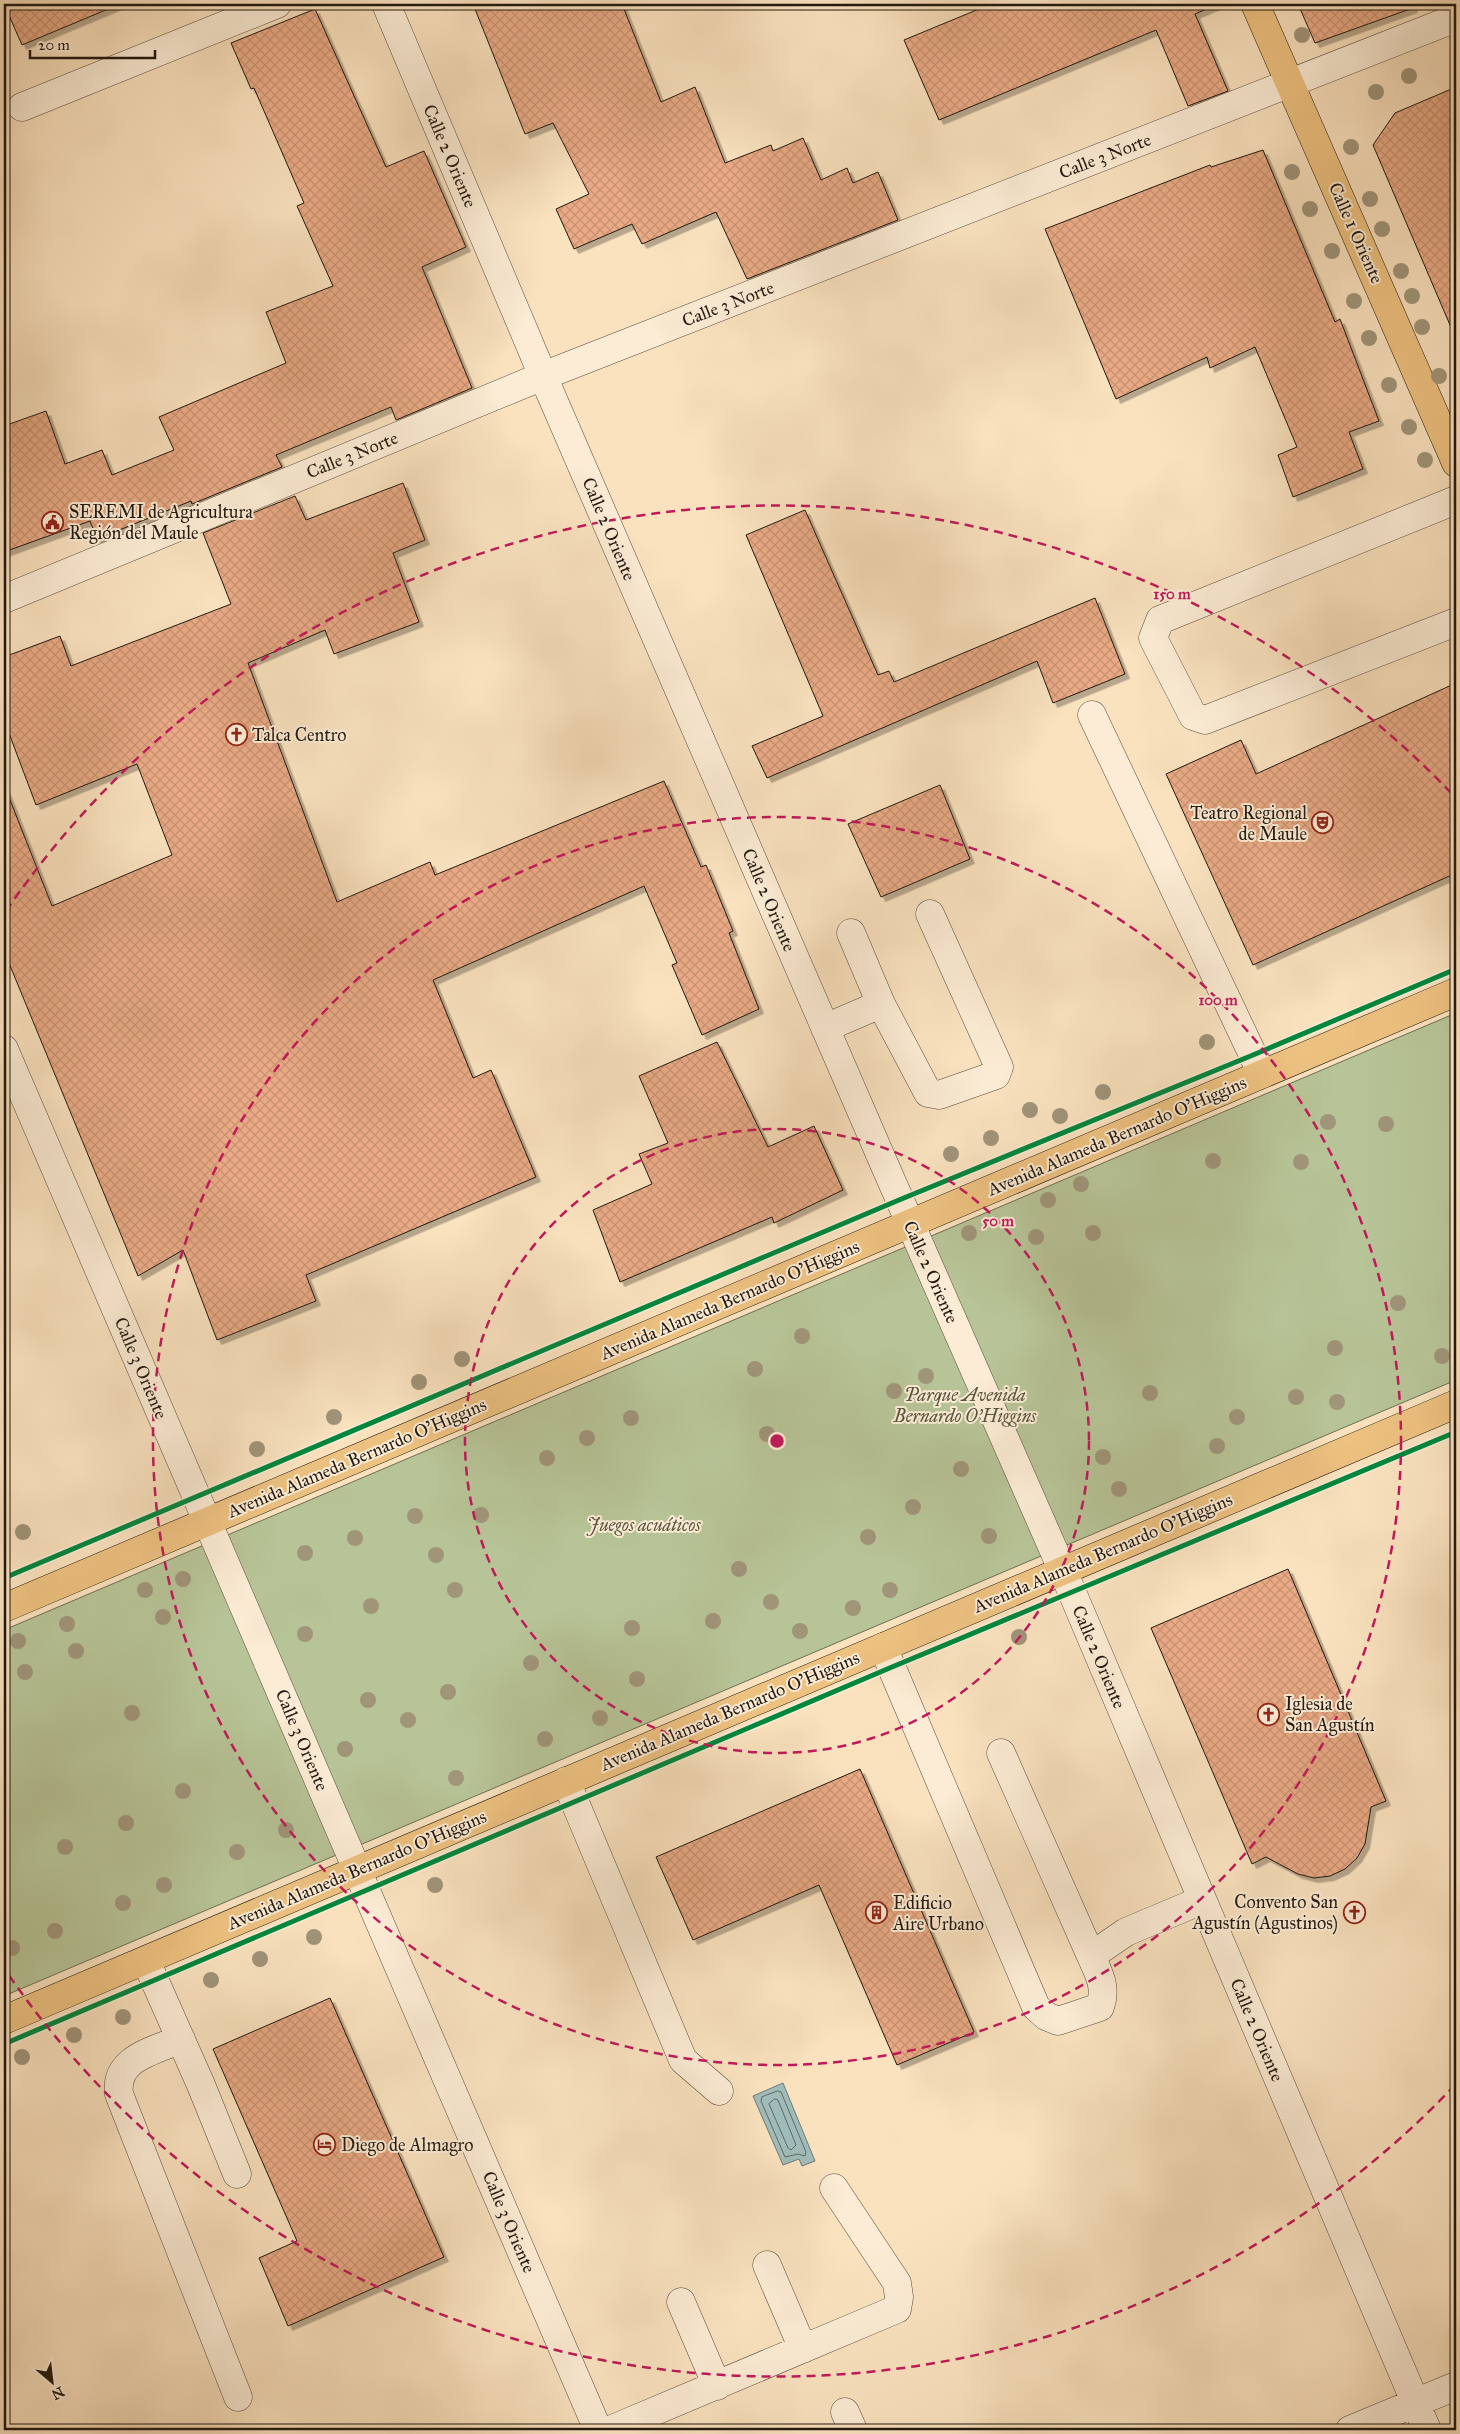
<svg xmlns="http://www.w3.org/2000/svg" width="1460" height="2434" viewBox="0 0 1460 2434" font-family="'IM FELL Great Primer',serif">
  <style>
    .green { fill: #b7c497; stroke: #6c6e54 }
    .water { fill: #a0bcba; stroke: #6d7a76 }
    .lines { fill: none; stroke-linecap: round; stroke-linejoin: round }
    .shore { stroke: #606a65; stroke-width: 1 }
    .building { fill: url(#building-cross-hatch); stroke: #211810; filter: url(#shadow) }
    .minor-casing { stroke: #574a3c; stroke-width: 29 }
    .major-casing { stroke: #211810; stroke-width: 29 }
    .minor { stroke: #fcecd5; stroke-width: 28 }
    .major { stroke: #edc180; stroke-width: 28 }
    .cycleway-casing { stroke: #fcecd5; stroke-width: 8 }
    .cycleway { stroke: #00873e; stroke-width: 5 }
    .tree { fill: #a09479 }
    .ring { fill: none; stroke: #c2185b; stroke-width: 2.5; stroke-dasharray: 9 6 }
    .labels { text-anchor: middle; stroke-width: 4; stroke-linejoin: round; paint-order: stroke }
    .street-label { font-size: 18px; fill: #211810; stroke: #fcecd5 }
    .poi-label { font-size: 18px; fill: #211810; stroke: #fcecd5; text-anchor: start }
    .park-label { font-size: 18px; font-style: italic; fill: #56543f; stroke: #fcecd5 }
    .centre { fill: #c2185b; stroke: #fcecd5; stroke-width: 2.5 }
    .ring-label { font-size: 15px; text-anchor: middle; font-weight: bold; fill: #c2185b; stroke: #fcecd5; stroke-width: 4; stroke-linejoin: round; paint-order: stroke }
  </style>
  <defs>
    <pattern id="building-cross-hatch" width="8" height="8" patternUnits="userSpaceOnUse" patternTransform="scale(1.25)"><rect width="8" height="8" fill="#e9aa85"/><path d="M0 0l8 8M0 8l8-8" fill="none" stroke="#c89272"/></pattern>
    <filter id="shadow"><feDropShadow dx="4.5" dy="4.5" stdDeviation="0" flood-color="#0004"/></filter>
  </defs>
  <rect width="100%" height="100%" fill="#fae2bf"/>
  <filter id="stains"><feTurbulence type="fractalNoise" baseFrequency=".004" numOctaves="4"/><feColorMatrix values="0 0 0 0 .2 0 0 0 0 .09 0 0 0 0 .02 0 0 0 .5 -.17"/></filter>
  <radialGradient id="worn" r=".72"><stop offset=".6" stop-color="#630" stop-opacity="0"/><stop offset="1" stop-color="#630" stop-opacity=".3"/></radialGradient>
  <path class="green" d="M 1456,1013 L 1456,1380 L 4,1996 L 4,1630 Z"/>
  <path class="water" d="M 783,2083 L 815,2161 L 802,2166 L 799,2159 L 783,2165 L 753,2096 Z"/>
  <g class="lines">
    <path class="shore" d="M 778,2091 L 781,2092 L 806,2152 L 805,2156 L 798,2154 L 785,2157 L 761,2101 L 762,2097 Z
      M 775,2099 L 778,2100 L 796,2145 L 791,2150 L 788,2148 L 769,2104 Z"/>
  </g>
  <path class="building" d="M 4,4 L 120,4 L 22,45 Z
    M 473,4 L 622,4 L 661,102 L 695,87 L 725,163 L 771,145 L 773,151 L 803,138 L 821,180 L 847,168 L 853,183 L 878,172 L 898,220 L 747,279 L 716,212 L 642,244 L 632,224 L 574,249 L 556,209 L 589,194 L 553,123 L 525,134 Z
    M 991,4 L 1218,4 L 1195,14 L 1228,91 L 1188,106 L 1156,30 L 939,120 L 904,40 Z
    M 1298,4 L 1412,4 L 1413,8 L 1315,43 Z
    M 315,9 L 386,167 L 424,151 L 466,247 L 422,267 L 472,388 L 396,420 L 391,407 L 276,455 L 282,467 L 192,504 L 191,501 L 97,539 L 90,521 L 4,552 L 4,426 L 46,411 L 65,464 L 102,450 L 112,475 L 174,450 L 159,417 L 286,363 L 266,312 L 333,286 L 297,206 L 304,203 L 254,88 L 251,89 L 231,43 Z
    M 1456,87 L 1456,339 L 1373,145 L 1395,113 Z
    M 1263,150 L 1335,322 L 1340,319 L 1379,421 L 1349,432 L 1363,469 L 1293,497 L 1278,455 L 1297,447 L 1255,347 L 1210,368 L 1207,357 L 1116,399 L 1045,229 L 1210,165 L 1211,167 Z
    M 403,483 L 425,540 L 393,553 L 419,622 L 334,654 L 325,630 L 248,663 L 337,902 L 430,862 L 435,875 L 664,781 L 701,867 L 706,865 L 733,931 L 729,933 L 759,1009 L 702,1035 L 672,965 L 677,963 L 644,886 L 433,980 L 473,1078 L 491,1070 L 536,1177 L 306,1275 L 316,1301 L 217,1340 L 183,1250 L 138,1276 L 4,951 L 4,791 L 6,790 L 52,906 L 172,855 L 137,764 L 36,805 L 4,720 L 4,657 L 60,636 L 71,666 L 231,604 L 203,533 L 295,496 L 306,520 Z
    M 805,510 L 878,675 L 889,671 L 894,682 L 1095,598 L 1125,674 L 1053,703 L 1037,661 L 767,778 L 752,746 L 823,716 L 746,535 Z
    M 1456,683 L 1456,873 L 1253,965 L 1166,774 L 1241,740 L 1256,774 Z
    M 940,785 L 970,859 L 881,897 L 848,824 Z
    M 717,1042 L 768,1147 L 814,1126 L 843,1190 L 774,1223 L 772,1217 L 620,1282 L 593,1210 L 652,1184 L 639,1154 L 668,1143 L 639,1076 Z
    M 1288,1569 L 1386,1801 L 1371,1807 L 1365,1844 L 1357,1858 L 1345,1869 L 1330,1876 L 1314,1878 L 1298,1874 L 1266,1857 L 1252,1864 L 1151,1628 Z
    M 860,1769 L 974,2032 L 897,2065 L 819,1885 L 693,1940 L 656,1857 Z
    M 330,1998 L 444,2257 L 288,2326 L 259,2258 L 297,2241 L 213,2049 Z"/>
  <g class="lines">
    <defs>
      <path id="minor" d="M 386,4 L 543,376 L 885,1166 L 1072,1592 L 1427,2430
        M 22,107 L 277,4
        M 1456,500 L 1160,620 L 1153,638 L 1193,716 L 1205,720 L 1456,622
        M 4,599 L 543,376 L 1456,18
        M 1092,715 L 1262,1074
        M 851,933 L 881,1004
        M 825,1028 L 881,1004 L 928,1093 L 939,1095 L 996,1075 L 999,1067 L 930,914
        M 4,1049 L 598,2430
        M 883,1647 L 1036,2007 L 1046,2016 L 1058,2021 L 1100,2007 C 1107,1987 1099,1974 1091,1956 L 1126,1932 L 1202,1900
        M 1001,1753 L 1091,1956
        M 566,1781 L 683,2060 L 719,2091
        M 146,1961 L 201,2085 L 237,2174
        M 181,2039 C 154,2051 114,2058 119,2094 L 238,2397
        M 767,2265 L 803,2349
        M 681,2302 L 717,2386
        M 845,2412 L 853,2430
        M 610,2430 L 897,2309 L 899,2297 L 897,2283 L 834,2188
        M 1350,2430 L 1456,2386"/>
      <path id="major" d="M 1255,4 L 1456,463
        M 4,1608 L 1456,992
        M 4,2020 L 1456,1404"/>
    </defs>
    <use href="#minor" class="minor-casing"/>
    <use href="#major" class="major-casing"/>
    <use href="#minor" class="minor"/>
    <use href="#major" class="major"/>
    <defs>
      <path id="cycleway" d="M 4,1578 L 899,1200 L 1253,1055 L 1456,969
        M 4,2044 L 892,1667 L 1456,1432"/>
    </defs>
    <use href="#cycleway" class="cycleway-casing"/>
    <use href="#cycleway" class="cycleway"/>
  </g>
  <g class="tree">
    <circle cx="1302" cy="35" r="8"/>
    <circle cx="1409" cy="76" r="8"/>
    <circle cx="1376" cy="92" r="8"/>
    <circle cx="1351" cy="147" r="8"/>
    <circle cx="1292" cy="172" r="8"/>
    <circle cx="1370" cy="199" r="8"/>
    <circle cx="1310" cy="209" r="8"/>
    <circle cx="1382" cy="229" r="8"/>
    <circle cx="1332" cy="251" r="8"/>
    <circle cx="1401" cy="271" r="8"/>
    <circle cx="1412" cy="296" r="8"/>
    <circle cx="1354" cy="301" r="8"/>
    <circle cx="1422" cy="327" r="8"/>
    <circle cx="1369" cy="338" r="8"/>
    <circle cx="1439" cy="376" r="8"/>
    <circle cx="1389" cy="385" r="8"/>
    <circle cx="1409" cy="427" r="8"/>
    <circle cx="1425" cy="460" r="8"/>
    <circle cx="1207" cy="1042" r="8"/>
    <circle cx="1103" cy="1092" r="8"/>
    <circle cx="1030" cy="1110" r="8"/>
    <circle cx="1060" cy="1116" r="8"/>
    <circle cx="1328" cy="1122" r="8"/>
    <circle cx="1386" cy="1124" r="8"/>
    <circle cx="991" cy="1138" r="8"/>
    <circle cx="951" cy="1154" r="8"/>
    <circle cx="1213" cy="1161" r="8"/>
    <circle cx="1301" cy="1162" r="8"/>
    <circle cx="1081" cy="1184" r="8"/>
    <circle cx="1048" cy="1200" r="8"/>
    <circle cx="969" cy="1233" r="8"/>
    <circle cx="1093" cy="1233" r="8"/>
    <circle cx="1036" cy="1237" r="8"/>
    <circle cx="1398" cy="1303" r="8"/>
    <circle cx="802" cy="1336" r="8"/>
    <circle cx="1335" cy="1348" r="8"/>
    <circle cx="1442" cy="1356" r="8"/>
    <circle cx="462" cy="1359" r="8"/>
    <circle cx="755" cy="1369" r="8"/>
    <circle cx="926" cy="1376" r="8"/>
    <circle cx="419" cy="1382" r="8"/>
    <circle cx="894" cy="1391" r="8"/>
    <circle cx="1150" cy="1393" r="8"/>
    <circle cx="1296" cy="1397" r="8"/>
    <circle cx="1337" cy="1402" r="8"/>
    <circle cx="334" cy="1417" r="8"/>
    <circle cx="1237" cy="1417" r="8"/>
    <circle cx="631" cy="1418" r="8"/>
    <circle cx="767" cy="1434" r="8"/>
    <circle cx="587" cy="1438" r="8"/>
    <circle cx="1217" cy="1446" r="8"/>
    <circle cx="257" cy="1449" r="8"/>
    <circle cx="1103" cy="1457" r="8"/>
    <circle cx="547" cy="1458" r="8"/>
    <circle cx="961" cy="1469" r="8"/>
    <circle cx="1119" cy="1489" r="8"/>
    <circle cx="913" cy="1507" r="8"/>
    <circle cx="481" cy="1515" r="8"/>
    <circle cx="415" cy="1516" r="8"/>
    <circle cx="23" cy="1532" r="8"/>
    <circle cx="989" cy="1536" r="8"/>
    <circle cx="868" cy="1537" r="8"/>
    <circle cx="355" cy="1538" r="8"/>
    <circle cx="305" cy="1553" r="8"/>
    <circle cx="436" cy="1555" r="8"/>
    <circle cx="739" cy="1569" r="8"/>
    <circle cx="183" cy="1579" r="8"/>
    <circle cx="145" cy="1590" r="8"/>
    <circle cx="455" cy="1590" r="8"/>
    <circle cx="890" cy="1590" r="8"/>
    <circle cx="771" cy="1602" r="8"/>
    <circle cx="371" cy="1606" r="8"/>
    <circle cx="853" cy="1608" r="8"/>
    <circle cx="163" cy="1617" r="8"/>
    <circle cx="713" cy="1621" r="8"/>
    <circle cx="67" cy="1624" r="8"/>
    <circle cx="632" cy="1628" r="8"/>
    <circle cx="800" cy="1631" r="8"/>
    <circle cx="305" cy="1634" r="8"/>
    <circle cx="1019" cy="1637" r="8"/>
    <circle cx="18" cy="1641" r="8"/>
    <circle cx="76" cy="1651" r="8"/>
    <circle cx="531" cy="1663" r="8"/>
    <circle cx="25" cy="1672" r="8"/>
    <circle cx="637" cy="1679" r="8"/>
    <circle cx="448" cy="1692" r="8"/>
    <circle cx="368" cy="1700" r="8"/>
    <circle cx="132" cy="1713" r="8"/>
    <circle cx="600" cy="1718" r="8"/>
    <circle cx="408" cy="1720" r="8"/>
    <circle cx="545" cy="1739" r="8"/>
    <circle cx="345" cy="1749" r="8"/>
    <circle cx="456" cy="1778" r="8"/>
    <circle cx="183" cy="1791" r="8"/>
    <circle cx="126" cy="1823" r="8"/>
    <circle cx="286" cy="1830" r="8"/>
    <circle cx="65" cy="1847" r="8"/>
    <circle cx="237" cy="1852" r="8"/>
    <circle cx="164" cy="1885" r="8"/>
    <circle cx="435" cy="1885" r="8"/>
    <circle cx="123" cy="1903" r="8"/>
    <circle cx="55" cy="1931" r="8"/>
    <circle cx="314" cy="1937" r="8"/>
    <circle cx="12" cy="1948" r="8"/>
    <circle cx="260" cy="1959" r="8"/>
    <circle cx="211" cy="1980" r="8"/>
    <circle cx="123" cy="2017" r="8"/>
    <circle cx="74" cy="2035" r="8"/>
    <circle cx="22" cy="2057" r="8"/>
  </g>
  <g class="ring">
    <circle cx="777" cy="1441" r="312"/>
    <circle cx="777" cy="1441" r="624"/>
    <path d="M1455 2085A935 935 0 0 1 6 1971M6 911A935 935 0 0 1 1455 797"/>
  </g>
  <defs>
    <symbol id="civic-ring" viewBox="-11 -11 22 22"><circle r="9.5" fill="#fcecd5" stroke="#8f2418" stroke-width="1.5"/><path d="M-.6-6.5H3V-4.5H.6V-3L4-1V1h2V6H-6V1h2V-1L-.6-3ZM-1.2 2.5V6h2.4V2.5Z" fill="#8f2418"/></symbol>
    <symbol id="church-ring" viewBox="-11 -11 22 22"><circle r="9.5" fill="#fcecd5" stroke="#8f2418" stroke-width="1.5"/><path d="M-1.2-6h2.4v3.5h3.3v2.4h-3.3V6h-2.4V-.1h-3.3v-2.4h3.3Z" fill="#8f2418"/></symbol>
    <symbol id="theatre-ring" viewBox="-11 -11 22 22"><circle r="9.5" fill="#fcecd5" stroke="#8f2418" stroke-width="1.5"/><path d="M-5-5.5Q0-4 5-5.5V0Q5 5 0 6Q-5 5-5 0ZM-3.3-2.5H-1v1.5H-3.3ZM1-2.5H3.3v1.5H1ZM-2.8 1Q0 5.5 2.8 1Z" fill="#8f2418"/></symbol>
    <symbol id="building-ring" viewBox="-11 -11 22 22"><circle r="9.5" fill="#fcecd5" stroke="#8f2418" stroke-width="1.5"/><path d="M-4-6H4V6H1V3H-1V6H-4ZM-2.5-4.3h1.7v1.8h-1.7ZM.8-4.3h1.7v1.8H.8ZM-2.5-1h1.7V.8h-1.7ZM.8-1h1.7V.8H.8Z" fill="#8f2418"/></symbol>
    <symbol id="hotel-ring" viewBox="-11 -11 22 22"><circle r="9.5" fill="#fcecd5" stroke="#8f2418" stroke-width="1.5"/><path d="M-6-4.5h1.5V1H6V5H4.5V3h-9V5H-6ZM-4 0a1.8 1.8 0 1 1 3.6 0ZM.5 0V-2.5h3Q6-2.5 6 0Z" fill="#8f2418"/></symbol>
  </defs>
  <g fill-rule="evenodd">
    <use href="#civic-ring" x="40" y="510" width="25" height="25"/>
    <use href="#church-ring" x="224" y="722" width="25" height="25"/>
    <use href="#theatre-ring" x="1310" y="810" width="25" height="25"/>
    <use href="#church-ring" x="1256" y="1702" width="25" height="25"/>
    <use href="#church-ring" x="1342" y="1900" width="25" height="25"/>
    <use href="#building-ring" x="864" y="1900" width="25" height="25"/>
    <use href="#hotel-ring" x="312" y="2132" width="25" height="25"/>
  </g>
  <g class="labels">
    <g class="street-label">
      <text transform="translate(450 156) rotate(67)" y="6">Calle 2 Oriente</text>
      <text transform="translate(1105 156) rotate(-21)" y="6">Calle 3 Norte</text>
      <text transform="translate(1356 233) rotate(66)" y="6">Calle 1 Oriente</text>
      <text transform="translate(728 304) rotate(-21)" y="6">Calle 3 Norte</text>
      <text transform="translate(352 455) rotate(-22)" y="6">Calle 3 Norte</text>
      <text transform="translate(609 529) rotate(67)" y="6">Calle 2 Oriente</text>
      <text transform="translate(769 900) rotate(67)" y="6">Calle 2 Oriente</text>
      <text transform="translate(1117 1136) rotate(-23)" y="6">Avenida Alameda Bernardo O'Higgins</text>
      <text transform="translate(931 1272) rotate(66)" y="6">Calle 2 Oriente</text>
      <text transform="translate(730 1300) rotate(-23)" y="6">Avenida Alameda Bernardo O'Higgins</text>
      <text transform="translate(141 1368) rotate(67)" y="6">Calle 3 Oriente</text>
      <text transform="translate(357 1458) rotate(-23)" y="6">Avenida Alameda Bernardo O'Higgins</text>
      <text transform="translate(1103 1553) rotate(-23)" y="6">Avenida Alameda Bernardo O'Higgins</text>
      <text transform="translate(1099 1657) rotate(67)" y="6">Calle 2 Oriente</text>
      <text transform="translate(730 1711) rotate(-23)" y="6">Avenida Alameda Bernardo O'Higgins</text>
      <text transform="translate(302 1740) rotate(67)" y="6">Calle 3 Oriente</text>
      <text transform="translate(357 1870) rotate(-23)" y="6">Avenida Alameda Bernardo O'Higgins</text>
      <text transform="translate(1257 2030) rotate(67)" y="6">Calle 2 Oriente</text>
      <text transform="translate(509 2222) rotate(67)" y="6">Calle 3 Oriente</text>
    </g>
    <g class="poi-label">
      <text x="69" y="518">SEREMI de Agricultura<tspan x="69" dy="21">Región del Maule</tspan></text>
      <text x="252" y="741">Talca Centro</text>
      <text x="1307" y="819" text-anchor="end">Teatro Regional<tspan x="1307" dy="21">de Maule</tspan></text>
      <text x="1285" y="1710">Iglesia de<tspan x="1285" dy="21">San Agustín</tspan></text>
      <text x="1338" y="1908" text-anchor="end">Convento San<tspan x="1338" dy="21">Agustín (Agustinos)</tspan></text>
      <text x="893" y="1909">Edificio<tspan x="893" dy="21">Aire Urbano</tspan></text>
      <text x="341" y="2151">Diego de Almagro</text>
    </g>
    <g class="park-label">
      <text x="965" y="1401">Parque Avenida<tspan x="965" dy="21">Bernardo O'Higgins</tspan></text>
      <text x="644" y="1531">Juegos acuáticos</text>
    </g>
  </g>
  <circle cx="777" cy="1441" r="8" class="centre"/>
  <g class="ring-label">
    <text x="1172" y="599">150 m</text>
    <text x="1218" y="1005">100 m</text>
    <text x="998" y="1226">50 m</text>
  </g>
  <rect width="1460" height="2434" fill="none" stroke="#fae2bf" stroke-width="20"/>
  <rect x="5" y="5" width="1450" height="2424" fill="none" stroke="#211810" stroke-width="2.5"/>
  <rect x="10" y="10" width="1440" height="2414" fill="none" stroke="#211810"/>
  <g transform="translate(52 2382) rotate(152)" stroke="#fcecd5" stroke-width="4" paint-order="stroke">
  <path d="M0-4L9 19L0 12L-9 19Z" fill="#211810"/>
  <text y="-8" font-size="14" font-weight="bold" text-anchor="middle" fill="#211810">N</text>
  </g>
  <path d="M30 50v8h125v-8" fill="none" stroke="#211810" stroke-width="2.5"/>
  <text x="38" y="50" font-size="15" fill="#211810" stroke="#fcecd5" stroke-width="4" paint-order="stroke">20 m</text>
  <rect width="100%" height="100%" filter="url(#stains)"/>
  <rect width="100%" height="100%" fill="url(#worn)"/>
</svg>
